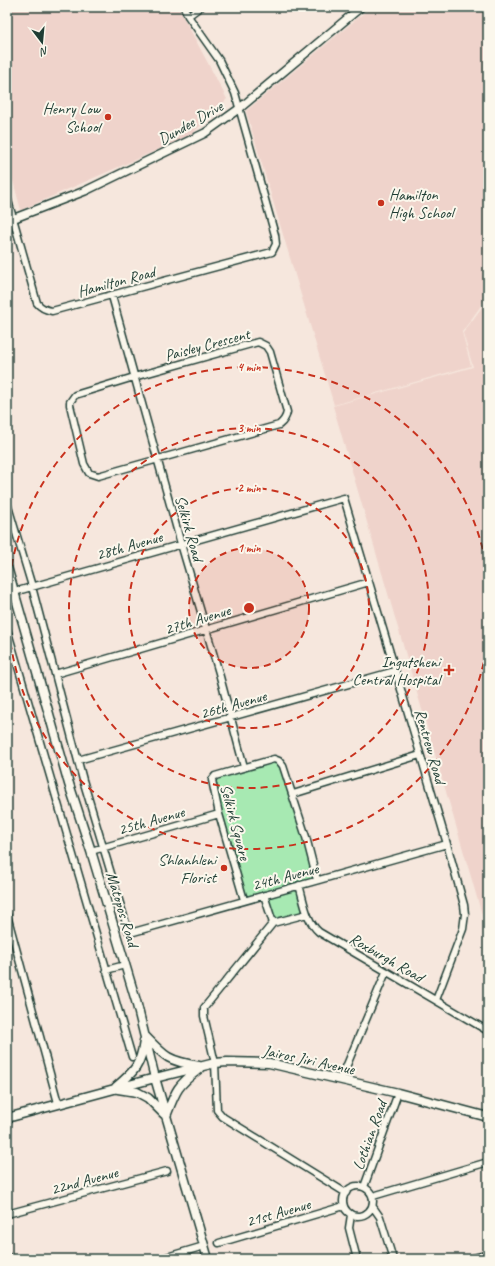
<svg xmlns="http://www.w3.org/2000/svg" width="495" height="1266" viewBox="0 0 495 1266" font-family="Caveat,sans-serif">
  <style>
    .built { fill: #efd3cb }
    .green { fill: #a7e9b2; stroke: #639373 }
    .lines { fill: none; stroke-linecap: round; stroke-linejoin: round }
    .minor-casing { stroke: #1f3d34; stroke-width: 9 }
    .tertiary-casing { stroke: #1f3d34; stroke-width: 10 }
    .secondary-casing { stroke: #1f3d34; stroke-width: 11 }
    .minor { stroke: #fbf7ec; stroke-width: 6 }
    .tertiary { stroke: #fbf7ec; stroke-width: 7 }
    .secondary { stroke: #fbf7ec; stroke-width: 8 }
    .ring { fill: none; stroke: #c8321e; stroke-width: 2; stroke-dasharray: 7 5 }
    .poi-dot { fill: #c8321e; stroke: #fbf7ec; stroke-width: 1.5 }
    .labels { text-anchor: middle; stroke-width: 4; stroke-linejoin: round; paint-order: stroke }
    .poi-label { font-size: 16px; fill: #1f3d34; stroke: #fbf7ec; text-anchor: end }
    .street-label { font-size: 16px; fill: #1f3d34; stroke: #fbf7ec }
    .centre { fill: #c8321e; stroke: #fbf7ec; stroke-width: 2 }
    .ring-label { font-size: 12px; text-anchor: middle; font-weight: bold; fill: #c8321e; stroke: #fbf7ec; stroke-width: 4; stroke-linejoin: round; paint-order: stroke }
  </style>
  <rect width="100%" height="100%" fill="#f6e7dd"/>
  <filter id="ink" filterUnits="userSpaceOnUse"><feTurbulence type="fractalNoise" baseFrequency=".025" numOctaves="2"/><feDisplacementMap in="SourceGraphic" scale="8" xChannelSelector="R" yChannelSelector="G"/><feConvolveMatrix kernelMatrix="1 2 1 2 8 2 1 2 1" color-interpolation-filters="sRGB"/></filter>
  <g filter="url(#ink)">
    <path class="built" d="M 7,7 L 178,7 L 227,99 L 191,135 L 21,210 L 7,159 Z
      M 371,7 L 488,7 L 488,296 L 462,332 L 471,366 L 334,405 L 246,111 Z
      M 488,299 L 488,935 L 333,406 L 473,367 L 463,333 Z"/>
    <path class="green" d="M 274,762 L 282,767 L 313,871 L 312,879 L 248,896 L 245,892 L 215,787 L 215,781 L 218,778 Z
      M 297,888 L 304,913 L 274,921 L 267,896 Z"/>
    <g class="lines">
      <defs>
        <path id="minor" d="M 188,16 L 200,7
          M 7,197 L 37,303 C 41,308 46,310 52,311 L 272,252 L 276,244 L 275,235 L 235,93 L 219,60 L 188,16 L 184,7
          M 112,296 L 181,544 L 219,673 L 244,767
          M 258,342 L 266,346 L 270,352 L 287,412 C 286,418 284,421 279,425 L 98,476 L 89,473 L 84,464 L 70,405 L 70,402 L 75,395 L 134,377 Z
          M 7,503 L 31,583 L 83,780 L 128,930 L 130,933 L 447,844
          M 7,594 L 344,498 L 447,844 L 464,905 L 465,914 L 463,929 L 436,1000
          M 7,629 L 132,1057
          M 55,674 L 369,582
          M 78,760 L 395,671
          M 293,794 L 420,755
          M 91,851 L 219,814
          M 299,885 C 304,901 306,921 319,932 L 488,1031
          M 264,895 L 273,923 L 204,1008 L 204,1016 L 215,1063 L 217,1110 L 223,1117 L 346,1193
          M 244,900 L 219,814 L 212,780 L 215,776 L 274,759 L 279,761 L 283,766 L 306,837 L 317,880
          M 7,915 L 58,1103
          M 273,923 L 307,914
          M 106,970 L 125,965
          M 341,1079 L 386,972
          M343 1201a15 15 0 1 1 30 0a15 15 0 1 1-30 0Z
          M 364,1187 L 398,1093
          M 373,1196 L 488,1162
          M 373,1207 L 380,1217 L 393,1259
          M 7,1214 L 167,1171
          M 351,1215 L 349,1228 L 357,1259
          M 219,1243 L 344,1206
          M 7,1256 L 8,1259
          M 160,1259 L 204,1246
          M 470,1259 L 488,1254"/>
        <path id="tertiary" d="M 7,221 L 85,191 L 205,133 L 240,108 L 361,7"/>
        <path id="secondary" d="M 7,567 L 69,784 L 91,851 L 136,1001 L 155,1078 L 208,1259
          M 145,1036 C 166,1058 169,1061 199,1066
          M 116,1087 C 134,1072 141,1065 144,1041
          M 118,1089 L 137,1092 L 148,1098 L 164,1114
          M 166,1116 C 176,1090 177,1086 199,1069
          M 7,1118 L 155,1078 L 215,1063 L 227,1062 L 269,1063 L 398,1093 L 488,1117"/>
      </defs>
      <use href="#minor" class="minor-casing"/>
      <use href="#tertiary" class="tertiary-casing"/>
      <use href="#secondary" class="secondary-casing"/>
      <use href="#minor" class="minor"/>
      <use href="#tertiary" class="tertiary"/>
      <use href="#secondary" class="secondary"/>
    </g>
  </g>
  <circle cx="249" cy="608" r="60" fill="#c8321e" fill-opacity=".12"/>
  <g class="ring">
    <circle cx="249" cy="608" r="60"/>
    <circle cx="249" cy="608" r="120"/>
    <circle cx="249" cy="608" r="180"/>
    <path d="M488 639A241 241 0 1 1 488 577"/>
  </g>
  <g class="poi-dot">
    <circle cx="108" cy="117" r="4"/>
    <circle cx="381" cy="203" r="4"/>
    <path d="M447 664h4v4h4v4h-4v4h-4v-4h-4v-4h4z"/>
    <circle cx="224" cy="868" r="4"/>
  </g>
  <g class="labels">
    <g class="poi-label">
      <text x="100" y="114">Henry Low<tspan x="100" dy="18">School</tspan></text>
      <text x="389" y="200" text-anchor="start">Hamilton<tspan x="389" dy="18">High School</tspan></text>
      <text x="440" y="667">Ingutsheni<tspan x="440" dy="18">Central Hospital</tspan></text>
      <text x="216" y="865">Shlanhleni<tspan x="216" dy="18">Florist</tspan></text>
    </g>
    <g class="street-label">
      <text transform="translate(190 122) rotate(-30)" y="6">Dundee Drive</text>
      <text transform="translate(116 281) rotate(-15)" y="6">Hamilton Road</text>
      <text transform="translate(207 344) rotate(-15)" y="6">Paisley Crescent</text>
      <text transform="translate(190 528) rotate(74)" y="6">Selkirk Road</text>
      <text transform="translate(129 545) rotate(-16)" y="6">28th Avenue</text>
      <text transform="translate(197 619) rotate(-17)" y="6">27th Avenue</text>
      <text transform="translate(233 704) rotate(-16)" y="6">26th Avenue</text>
      <text transform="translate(431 746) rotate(74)" y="6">Rentrew Road</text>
      <text transform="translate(151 820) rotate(-16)" y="6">25th Avenue</text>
      <text transform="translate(236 822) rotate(75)" y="6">Selkirk Square</text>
      <text transform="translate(285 876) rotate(-15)" y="6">24th Avenue</text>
      <text transform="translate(123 909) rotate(73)" y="6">Matopos Road</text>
      <text transform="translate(387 957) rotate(30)" y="6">Roxburgh Road</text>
      <text transform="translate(309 1059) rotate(12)" y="6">Jairos Jiri Avenue</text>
      <text transform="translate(369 1135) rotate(-70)" y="6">Lothian Road</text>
      <text transform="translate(84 1180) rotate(-15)" y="6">22nd Avenue</text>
      <text transform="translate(278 1212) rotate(-16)" y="6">21st Avenue</text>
    </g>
  </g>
  <circle cx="249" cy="608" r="6" class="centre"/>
  <g class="ring-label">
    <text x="249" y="371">4 min</text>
    <text x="249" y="432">3 min</text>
    <text x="249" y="492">2 min</text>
    <text x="249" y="552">1 min</text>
  </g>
  <rect width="495" height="1266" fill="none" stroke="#fbf7ec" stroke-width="24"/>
  <rect x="12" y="12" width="471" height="1242" fill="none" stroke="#1f3d34" stroke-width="1.5" filter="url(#ink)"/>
  <g transform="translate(42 42) rotate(164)" stroke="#fbf7ec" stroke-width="3" paint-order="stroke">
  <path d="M0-3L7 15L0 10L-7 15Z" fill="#1f3d34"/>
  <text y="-6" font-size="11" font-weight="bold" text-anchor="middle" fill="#1f3d34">N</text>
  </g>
</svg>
